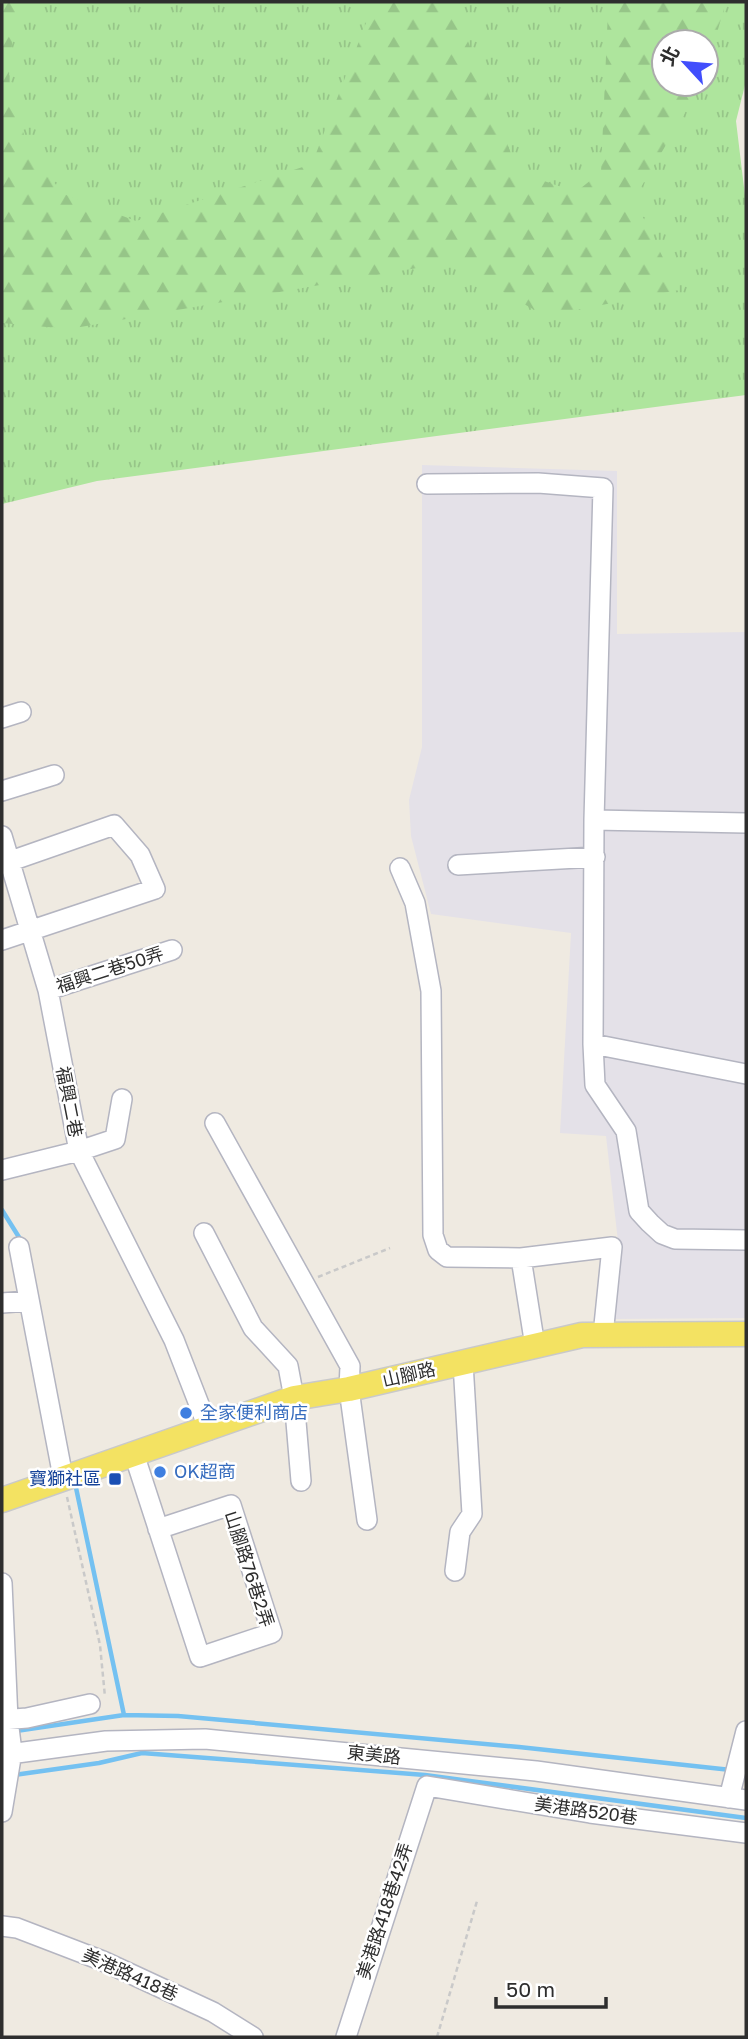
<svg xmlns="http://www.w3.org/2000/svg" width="748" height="2039" viewBox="0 0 748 2039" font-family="'Golos Text','Noto Sans TC',sans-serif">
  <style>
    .industrial { fill: #e4e1e8 }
    .grass { fill: url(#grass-tufts); fill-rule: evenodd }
    .forest { fill: url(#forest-firs) }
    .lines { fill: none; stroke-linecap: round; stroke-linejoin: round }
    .stream { stroke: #74c1f1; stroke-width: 4.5 }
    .minor-casing { stroke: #b4b5c1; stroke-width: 22 }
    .major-casing { stroke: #c9c9c9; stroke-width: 27 }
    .path { stroke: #c9c9c9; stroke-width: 2.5; stroke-dasharray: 5 3.5; stroke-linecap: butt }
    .minor { stroke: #fff; stroke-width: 19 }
    .major { stroke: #f3e262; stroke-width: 24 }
    .shop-dot { fill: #3f7fe0; stroke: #fff; stroke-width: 2.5 }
    .transit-dot { fill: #1a4fb4; stroke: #fff; stroke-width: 2.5 }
    .labels { text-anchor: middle; stroke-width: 5; stroke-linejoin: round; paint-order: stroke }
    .street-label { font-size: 18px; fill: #2e2e2e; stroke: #fff }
    .shop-label { font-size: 18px; fill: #366cbe; stroke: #fff; text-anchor: start }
    .transit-label { font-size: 18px; fill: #164399; stroke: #fff; text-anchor: end }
  </style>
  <defs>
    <pattern id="grass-tufts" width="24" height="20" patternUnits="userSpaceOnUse" patternTransform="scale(1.75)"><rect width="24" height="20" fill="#aee59d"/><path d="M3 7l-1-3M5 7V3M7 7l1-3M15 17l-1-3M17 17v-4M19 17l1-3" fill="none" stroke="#96c588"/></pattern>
    <pattern id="forest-firs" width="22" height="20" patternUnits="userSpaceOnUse" patternTransform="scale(1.75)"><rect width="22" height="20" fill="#aee59d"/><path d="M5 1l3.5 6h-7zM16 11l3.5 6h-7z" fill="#96c588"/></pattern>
  </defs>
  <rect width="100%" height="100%" fill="#efeae1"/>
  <path class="industrial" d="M 422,465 L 617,471 L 617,634 L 746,632 L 746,1318 L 612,1319 L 619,1250 L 606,1136 L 560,1133 L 571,933 L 431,914 L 411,836 L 409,800 L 422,747 Z"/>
  <path class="grass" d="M 2,2 L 746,2 L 746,81 L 736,121 L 746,204 L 746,395 L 97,481 L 2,504 ZM 664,42 L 706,42 L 706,84 L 664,84 Z"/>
  <path class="forest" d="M 2,2 L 16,2 L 8,86 L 31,156 L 64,194 L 136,221 L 312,164 L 374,2 L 453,2 L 518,172 L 576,192 L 601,172 L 608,10 L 619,2 L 726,2 L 706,70 L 706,42 L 664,42 L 664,84 L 702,84 L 634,199 L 679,290 L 545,316 L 451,262 L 69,329 L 2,323 Z"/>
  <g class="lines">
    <path class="stream" d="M 2,1210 L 22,1242
      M 75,1483 L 124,1715
      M 16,1731 L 124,1715 L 178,1716 L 519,1747 L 731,1770
      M 14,1775 L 99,1763 L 142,1753 L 425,1775 L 746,1818"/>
    <defs>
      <path id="minor" d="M 427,484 L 538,483 L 603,488 L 594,820 L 593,1044 L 595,1085 L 626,1131 L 639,1211 L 650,1223 L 662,1234 L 675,1239 L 746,1240
        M 2,718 L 21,712
        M 2,791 L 54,775
        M 594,820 L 746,823
        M 2,836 L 48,990 L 79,1151 L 174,1340 L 209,1430
        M 2,864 L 114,825 L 140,855 L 155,889 L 2,940
        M 458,865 L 595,857
        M 400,868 L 415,903 L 431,991 L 433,1235 L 438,1250 L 447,1257 L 521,1258 L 612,1247 L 603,1335
        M 48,990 L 172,950
        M 593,1044 L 746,1074
        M 215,1123 L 350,1366 L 349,1389 L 367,1520
        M 2,1170 L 79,1151 L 115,1139 L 122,1099
        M 204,1233 L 253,1328 L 288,1366 L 294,1398 L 301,1481
        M 19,1247 L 63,1477
        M 521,1258 L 535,1346
        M 2,1303 L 28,1301
        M 134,1454 L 200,1657 L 272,1633 L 231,1505 L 158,1529
        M 455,1571 L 460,1532 L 472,1514 L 463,1363
        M 2,1583 L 8,1720 L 12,1752 L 2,1812
        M 2,1720 L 27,1718 L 90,1704
        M 2,1755 L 106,1741 L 205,1739 L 536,1771 L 746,1800
        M 729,1798 L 746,1731
        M 2,1926 L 17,1928 L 103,1961 L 213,2012 L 253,2037
        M 346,2037 L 427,1786 L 590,1813 L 746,1833"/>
      <path id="major" d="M 2,1500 L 294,1398 L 349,1389 L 582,1335 L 746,1334"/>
    </defs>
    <use href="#minor" class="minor-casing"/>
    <use href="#major" class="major-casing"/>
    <path class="path" d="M 318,1277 L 390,1248
      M 67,1497 L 100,1645 L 105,1697
      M 437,2037 L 477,1901"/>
    <use href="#minor" class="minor"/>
    <use href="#major" class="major"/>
  </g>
  <g class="shop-dot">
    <circle cx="186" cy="1413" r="7"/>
    <circle cx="160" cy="1472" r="7"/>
  </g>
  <rect class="transit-dot" x="108" y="1472" width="14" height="14" rx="3.5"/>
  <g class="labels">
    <g class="street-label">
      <text transform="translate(110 970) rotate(-18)" y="6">福興二巷50弄</text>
      <text transform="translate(69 1102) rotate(79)" y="6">福興二巷</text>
      <text transform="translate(409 1375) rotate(-13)" y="6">山腳路</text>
      <text transform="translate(249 1569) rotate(72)" y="6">山腳路76巷2弄</text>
      <text transform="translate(374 1755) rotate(6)" y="6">東美路</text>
      <text transform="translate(586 1811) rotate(8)" y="6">美港路520巷</text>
      <text transform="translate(385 1911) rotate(-72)" y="6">美港路418巷42弄</text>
      <text transform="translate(130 1975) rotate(24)" y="6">美港路418巷</text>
    </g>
    <g class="shop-label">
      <text x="200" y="1419">全家便利商店</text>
      <text x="174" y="1478">OK超商</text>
    </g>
    <g class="transit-label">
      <text x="101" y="1485">寶獅社區</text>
    </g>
  </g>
  <rect width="748" height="2039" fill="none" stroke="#2e2e2e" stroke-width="7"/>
  <g transform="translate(685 63) rotate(296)"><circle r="33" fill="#ffffff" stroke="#ababab" stroke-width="2"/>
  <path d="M0-5L12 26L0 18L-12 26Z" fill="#414efc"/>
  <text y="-10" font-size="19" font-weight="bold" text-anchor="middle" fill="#2e2e2e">北</text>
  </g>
  <path d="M496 1997v10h110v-10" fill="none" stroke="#2e2e2e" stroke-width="3.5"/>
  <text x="506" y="1997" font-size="21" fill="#2e2e2e" stroke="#ffffff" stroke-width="5" paint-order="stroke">50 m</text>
</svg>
